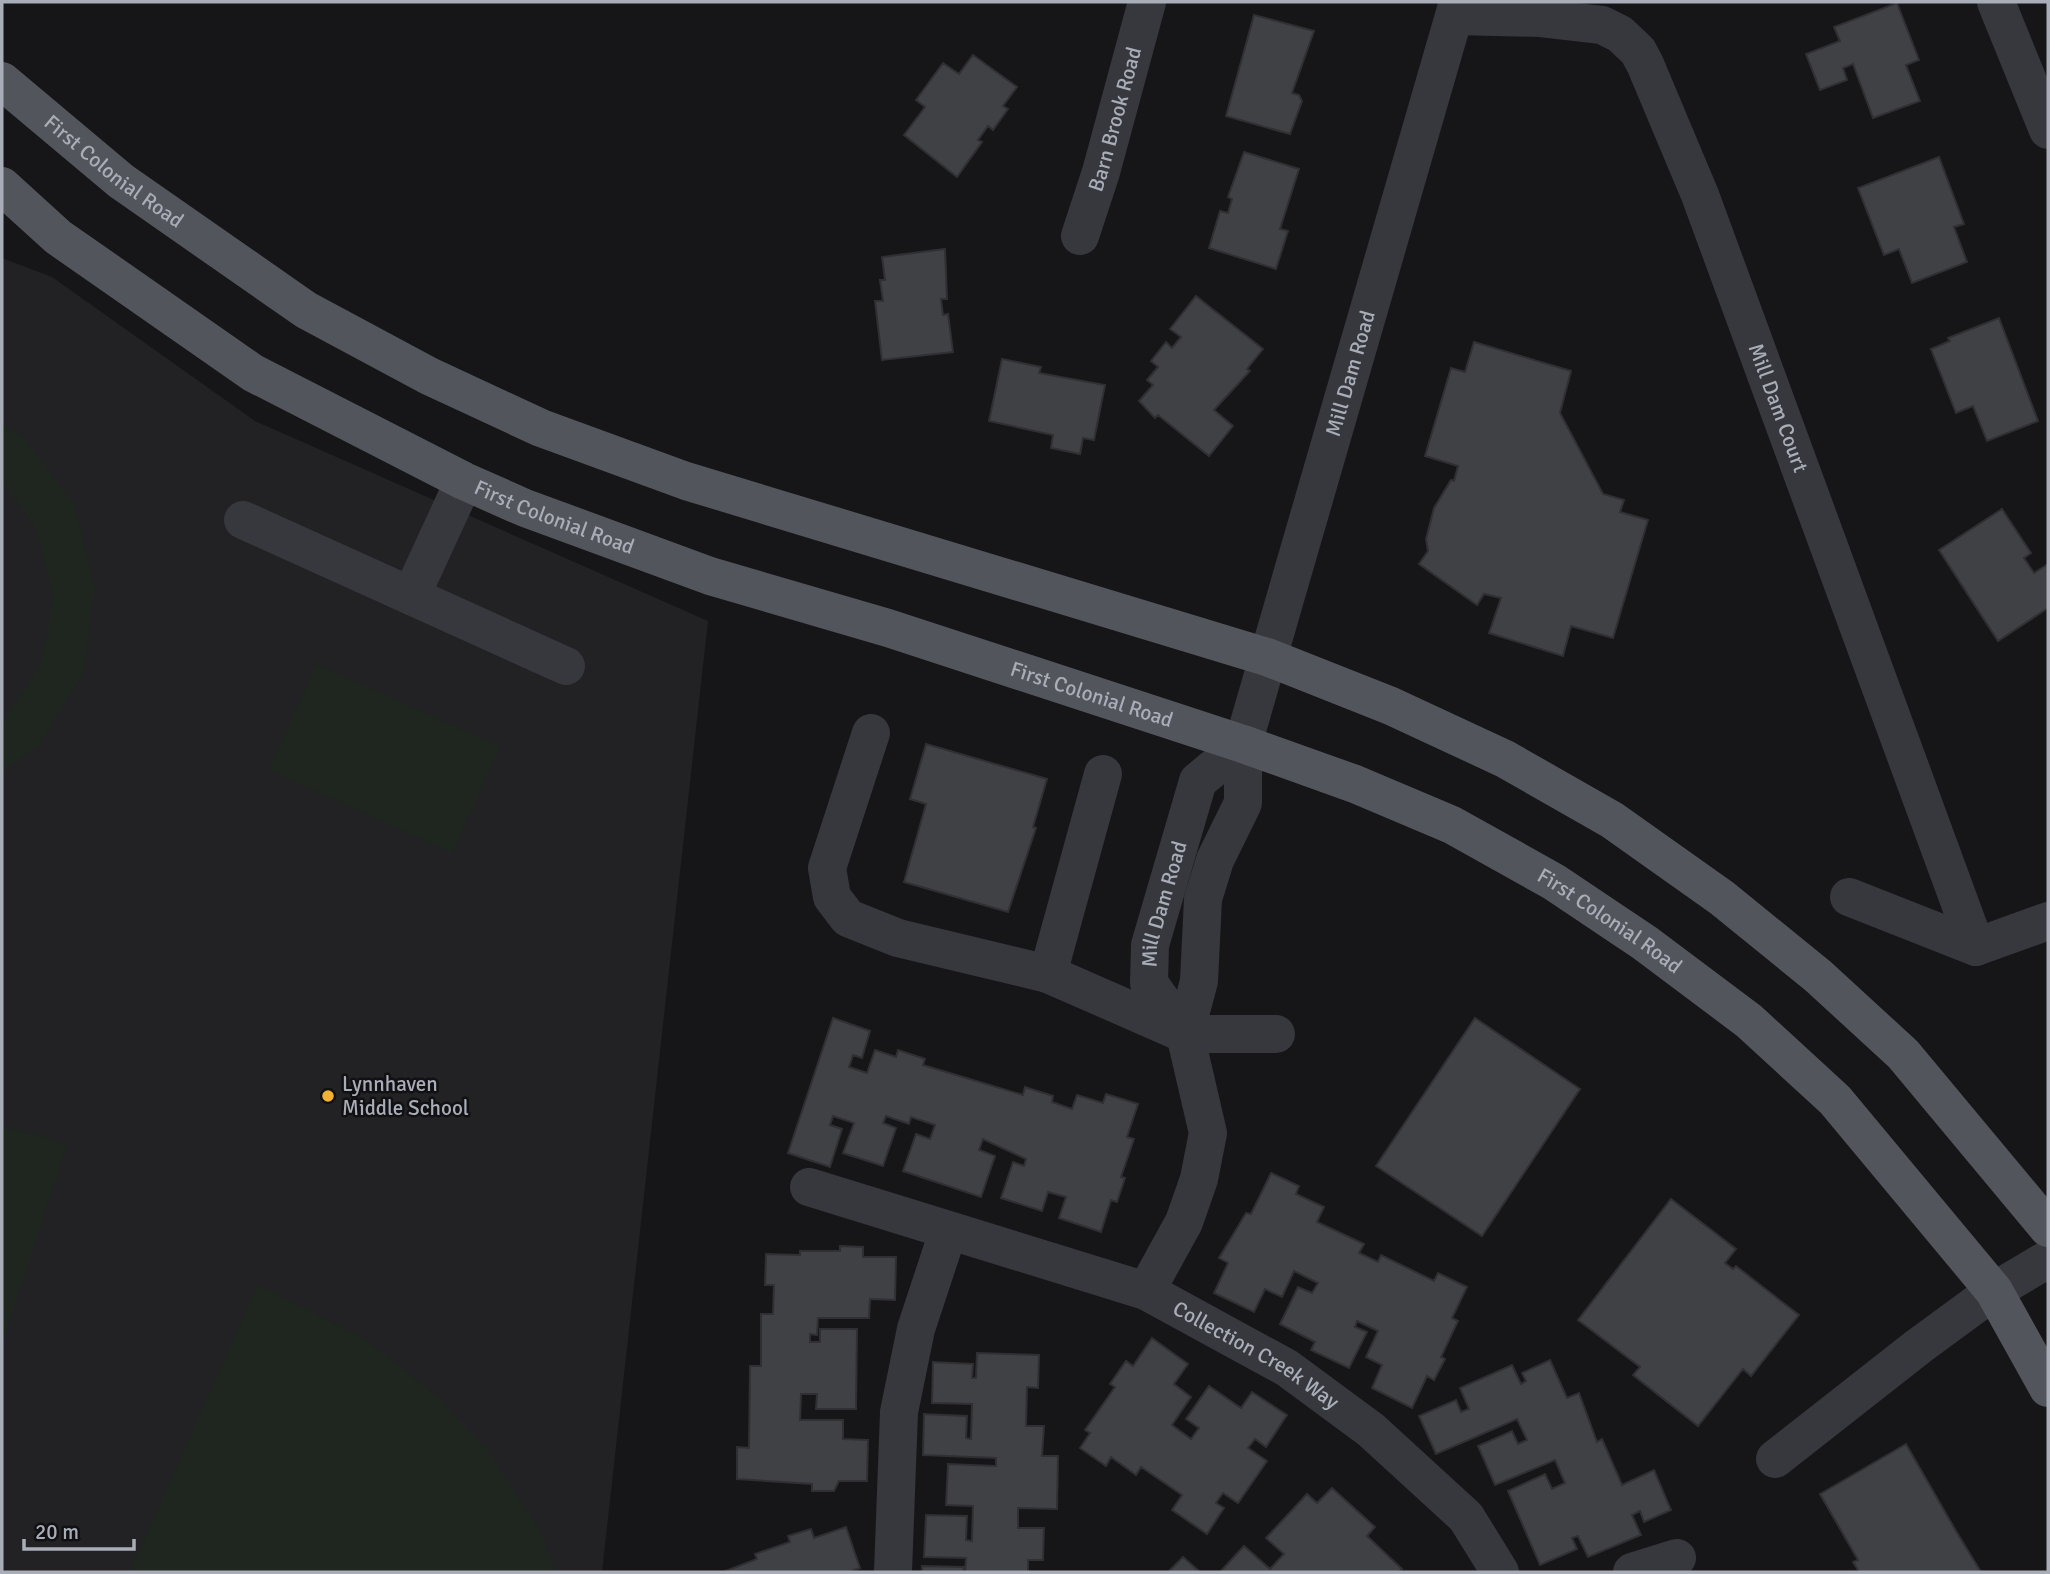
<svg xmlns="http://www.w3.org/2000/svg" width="2050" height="1574" viewBox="0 0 2050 1574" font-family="Signika,sans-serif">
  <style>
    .built { fill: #222225 }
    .green { fill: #1e261f }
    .building { fill: #404145; stroke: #303034; stroke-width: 2 }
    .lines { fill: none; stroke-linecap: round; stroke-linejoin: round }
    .minor { stroke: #37383d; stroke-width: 38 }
    .major { stroke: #53555c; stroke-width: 38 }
    .poi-dot { fill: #f2b134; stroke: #111113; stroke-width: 2.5 }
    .labels { text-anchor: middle; stroke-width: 5; stroke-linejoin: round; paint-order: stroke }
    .street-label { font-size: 21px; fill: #a8adb8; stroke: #111113 }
    .poi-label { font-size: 21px; fill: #a8adb8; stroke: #111113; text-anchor: start }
  </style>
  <rect width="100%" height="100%" fill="#161618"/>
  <path class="built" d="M 2,258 L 52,277 L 255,421 L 708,621 L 602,1572 L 2,1572 Z"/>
  <path class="green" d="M 2,423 L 24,438 L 75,506 L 95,589 L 83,674 L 38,747 L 2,772 L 2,724 L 42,663 L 53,596 L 37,530 L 2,480 Z
    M 317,664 L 500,747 L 452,853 L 269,770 Z
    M 2,1127 L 42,1136 L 67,1145 L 2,1345 Z
    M 258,1285 L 363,1338 L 433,1393 L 486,1448 L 541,1532 L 556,1572 L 130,1572 Z"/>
  <path class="building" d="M 1897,3 L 1919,60 L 1906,65 L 1920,101 L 1873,118 L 1853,64 L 1843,68 L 1847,80 L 1820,90 L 1806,54 L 1840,41 L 1834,27 Z
    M 1254,15 L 1314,31 L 1292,93 L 1299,95 L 1302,101 L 1290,134 L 1226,116 Z
    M 973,55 L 1017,87 L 1003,106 L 1008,109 L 993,130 L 988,126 L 978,140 L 982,142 L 957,177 L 904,135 L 925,107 L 916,100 L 943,63 L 959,74 Z
    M 1244,152 L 1299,169 L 1280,229 L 1288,231 L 1276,269 L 1209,248 L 1220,211 L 1228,213 L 1232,199 L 1228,197 Z
    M 1939,157 L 1964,224 L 1954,227 L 1967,262 L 1912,283 L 1899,249 L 1884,255 L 1858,188 Z
    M 945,249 L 947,299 L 941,299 L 943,315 L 948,314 L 953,352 L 882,360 L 875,301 L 883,301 L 880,280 L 885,280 L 882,257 Z
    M 1196,296 L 1263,349 L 1247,369 L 1250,371 L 1214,410 L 1233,426 L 1209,456 L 1158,415 L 1155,418 L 1139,401 L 1153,385 L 1147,380 L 1158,367 L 1151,361 L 1166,342 L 1172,348 L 1181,337 L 1170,329 Z
    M 1999,318 L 2038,421 L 1987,441 L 1973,406 L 1956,413 L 1931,349 L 1950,341 L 1948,338 Z
    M 1474,342 L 1571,371 L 1560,413 L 1603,494 L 1624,500 L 1620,512 L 1648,520 L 1613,638 L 1571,626 L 1563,656 L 1489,633 L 1501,598 L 1484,594 L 1477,605 L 1419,564 L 1428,551 L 1426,539 L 1434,508 L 1451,480 L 1454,481 L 1458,466 L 1425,456 L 1451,368 L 1465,372 Z
    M 1002,359 L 1041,367 L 1039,373 L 1105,385 L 1094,440 L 1083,438 L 1080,454 L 1051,448 L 1053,435 L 989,421 Z
    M 2002,509 L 2031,553 L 2024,558 L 2034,573 L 2048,564 L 2048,608 L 1998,641 L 1939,550 Z
    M 926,744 L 1047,779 L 1033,827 L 1036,828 L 1008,912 L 904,882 L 926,804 L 910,799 Z
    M 833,1018 L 870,1031 L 862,1058 L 853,1055 L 849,1067 L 867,1073 L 875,1050 L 896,1057 L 898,1050 L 925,1059 L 923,1065 L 1023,1095 L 1025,1087 L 1053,1096 L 1052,1102 L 1072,1109 L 1077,1095 L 1103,1103 L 1106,1094 L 1138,1104 L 1127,1137 L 1134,1139 L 1121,1177 L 1125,1178 L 1117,1202 L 1111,1200 L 1101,1232 L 1059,1218 L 1066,1197 L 1048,1192 L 1042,1211 L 1001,1198 L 1013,1162 L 1024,1166 L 1026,1159 L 983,1139 L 979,1150 L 995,1156 L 981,1197 L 903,1171 L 916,1134 L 930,1139 L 935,1125 L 911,1117 L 909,1124 L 886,1116 L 883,1123 L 896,1128 L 883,1166 L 843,1153 L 854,1123 L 833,1116 L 830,1125 L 842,1129 L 830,1167 L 788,1153 Z
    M 1475,1018 L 1580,1089 L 1482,1236 L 1376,1166 Z
    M 1271,1173 L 1299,1186 L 1296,1194 L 1324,1207 L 1317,1222 L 1364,1244 L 1359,1253 L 1378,1262 L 1381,1255 L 1434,1281 L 1438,1273 L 1467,1287 L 1452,1318 L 1458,1321 L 1441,1357 L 1445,1359 L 1434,1380 L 1427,1376 L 1412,1408 L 1372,1388 L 1382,1365 L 1366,1357 L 1378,1331 L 1357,1321 L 1355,1327 L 1367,1332 L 1349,1368 L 1311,1350 L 1315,1342 L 1280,1324 L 1298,1287 L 1312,1293 L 1318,1283 L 1294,1271 L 1282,1297 L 1265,1289 L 1254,1312 L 1214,1293 L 1228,1263 L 1219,1258 L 1246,1213 L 1251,1214 Z
    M 1671,1199 L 1736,1249 L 1725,1263 L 1733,1269 L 1736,1266 L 1799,1315 L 1751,1376 L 1743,1369 L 1698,1426 L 1633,1375 L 1640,1367 L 1578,1320 Z
    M 840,1246 L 863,1247 L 863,1257 L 896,1257 L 895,1300 L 870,1299 L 869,1318 L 818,1318 L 817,1335 L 810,1334 L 810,1342 L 820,1342 L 820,1329 L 857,1329 L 856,1409 L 816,1409 L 817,1394 L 801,1394 L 800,1420 L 843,1420 L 843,1439 L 868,1440 L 867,1481 L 839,1481 L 834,1491 L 812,1491 L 812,1484 L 737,1479 L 737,1447 L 749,1448 L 750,1366 L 761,1366 L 761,1314 L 773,1314 L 774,1285 L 765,1285 L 766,1254 L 800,1255 L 800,1251 L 840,1251 Z
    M 1152,1338 L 1188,1364 L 1174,1384 L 1191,1397 L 1172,1425 L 1191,1439 L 1199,1428 L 1186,1419 L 1209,1386 L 1241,1408 L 1252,1392 L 1287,1415 L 1266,1447 L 1255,1439 L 1248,1448 L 1267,1461 L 1238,1503 L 1223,1493 L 1216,1503 L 1224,1508 L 1207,1534 L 1172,1510 L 1182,1495 L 1141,1467 L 1136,1475 L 1111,1457 L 1106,1466 L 1080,1448 L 1090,1433 L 1085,1430 L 1115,1387 L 1110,1384 L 1126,1361 L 1133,1366 Z
    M 977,1353 L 1039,1355 L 1038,1388 L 1027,1387 L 1026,1426 L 1044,1426 L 1042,1456 L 1058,1456 L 1057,1509 L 1018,1508 L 1018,1528 L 1044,1528 L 1043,1560 L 1028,1560 L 1028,1572 L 965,1572 L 966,1558 L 924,1557 L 926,1515 L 967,1516 L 966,1540 L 972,1541 L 973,1506 L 946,1505 L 948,1464 L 996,1466 L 996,1458 L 923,1455 L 924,1414 L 967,1416 L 966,1438 L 971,1439 L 972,1404 L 932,1403 L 933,1362 L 973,1364 L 972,1378 L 976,1378 Z
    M 1550,1360 L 1567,1398 L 1579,1393 L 1597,1442 L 1602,1439 L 1622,1485 L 1654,1470 L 1671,1510 L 1644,1522 L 1640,1511 L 1632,1515 L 1641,1535 L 1588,1557 L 1578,1536 L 1572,1538 L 1577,1549 L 1540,1565 L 1508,1491 L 1545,1474 L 1552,1489 L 1565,1483 L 1555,1460 L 1495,1485 L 1478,1446 L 1512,1431 L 1518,1444 L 1527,1440 L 1517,1419 L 1436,1454 L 1419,1416 L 1456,1400 L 1461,1412 L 1469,1409 L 1460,1388 L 1512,1365 L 1521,1384 L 1526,1381 L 1522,1373 Z
    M 1906,1444 L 1956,1531 L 1981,1572 L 1859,1572 L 1853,1562 L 1858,1560 L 1820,1494 Z
    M 1332,1488 L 1375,1527 L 1367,1536 L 1402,1569 L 1398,1572 L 1220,1572 L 1244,1546 L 1270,1569 L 1284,1554 L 1266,1538 L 1307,1494 L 1317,1503 Z
    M 846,1527 L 860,1568 L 848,1572 L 723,1572 L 757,1559 L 755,1554 L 790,1542 L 788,1536 L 811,1529 L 814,1538 Z
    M 1183,1557 L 1200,1572 L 1168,1572 Z
    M 922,1566 L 964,1567 L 963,1572 L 922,1572 Z"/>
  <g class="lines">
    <g class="minor">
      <path d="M 1996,2 L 2048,130"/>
      <path id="s1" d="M 1455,16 L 1541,18 L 1602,25 L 1620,34 L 1638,51 L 1645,64 L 1700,195 L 1976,947"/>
      <path id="s2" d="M 1080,236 L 1101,172 L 1147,2"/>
      <path d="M 243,520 L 566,666"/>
      <path d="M 411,596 L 464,481"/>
      <path d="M 871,733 L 827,868 L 832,897 L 848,918 L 898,938 L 1048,974 L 1185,1034 L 1276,1034"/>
      <path d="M 1849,897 L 1976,947 L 2048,921"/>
      <path d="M 1048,974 L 1103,774"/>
      <path id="s3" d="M 1185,1034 L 1199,981 L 1203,899 L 1215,860 L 1243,803 L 1243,744 L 1458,2"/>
      <path id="s4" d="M 809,1187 L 1146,1291 L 1287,1368 L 1371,1430 L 1466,1517 L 1500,1572"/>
      <path id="s5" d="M 1146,1291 L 1184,1222 L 1199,1179 L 1208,1133 L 1185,1034 L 1149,983 L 1150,945 L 1198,781 L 1243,744"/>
      <path d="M 1775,1459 L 1919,1346 L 1994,1291 L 2048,1259"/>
      <path d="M 893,1572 L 899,1412 L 916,1329 L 948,1232"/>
      <path d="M 1632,1572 L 1677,1558"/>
    </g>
    <g class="major">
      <path id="s6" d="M 2,81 L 121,181 L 306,310 L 429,376 L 541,428 L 686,481 L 1267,657 L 1391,706 L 1505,759 L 1612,820 L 1722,898 L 1818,976 L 1903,1054 L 2048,1228"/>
      <path id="s7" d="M 2,186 L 58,237 L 253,373 L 464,481 L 525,508 L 710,576 L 888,628 L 1243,744 L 1355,784 L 1452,825 L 1554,882 L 1645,943 L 1749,1021 L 1835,1100 L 1994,1291 L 2048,1388"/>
    </g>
  </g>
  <circle class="poi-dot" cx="328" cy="1096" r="7"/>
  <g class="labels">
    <g class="street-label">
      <text dy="7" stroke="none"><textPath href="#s2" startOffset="122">Barn Brook Road</textPath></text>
      <text dy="7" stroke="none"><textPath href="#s6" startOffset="144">First Colonial Road</textPath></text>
      <text dy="7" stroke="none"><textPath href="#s3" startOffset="686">Mill Dam Road</textPath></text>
      <text dy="7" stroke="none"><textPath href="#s1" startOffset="576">Mill Dam Court</textPath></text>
      <text dy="7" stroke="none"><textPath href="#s7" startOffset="648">First Colonial Road</textPath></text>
      <text dy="7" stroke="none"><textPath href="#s7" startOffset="1214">First Colonial Road</textPath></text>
      <text dy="7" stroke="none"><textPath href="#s5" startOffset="416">Mill Dam Road</textPath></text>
      <text dy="7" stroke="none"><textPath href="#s7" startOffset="1782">First Colonial Road</textPath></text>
      <text dy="7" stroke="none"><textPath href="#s4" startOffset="480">Collection Creek Way</textPath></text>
    </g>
    <g class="poi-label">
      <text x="342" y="1091">Lynnhaven<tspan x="342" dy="24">Middle School</tspan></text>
    </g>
  </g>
  <rect width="2050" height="1574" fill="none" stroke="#a8adb8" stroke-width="7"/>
  <path d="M24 1539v10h110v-10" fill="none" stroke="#a8adb8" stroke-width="3.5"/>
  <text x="35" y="1539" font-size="21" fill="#a8adb8" stroke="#111113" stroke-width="5" paint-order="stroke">20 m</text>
</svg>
